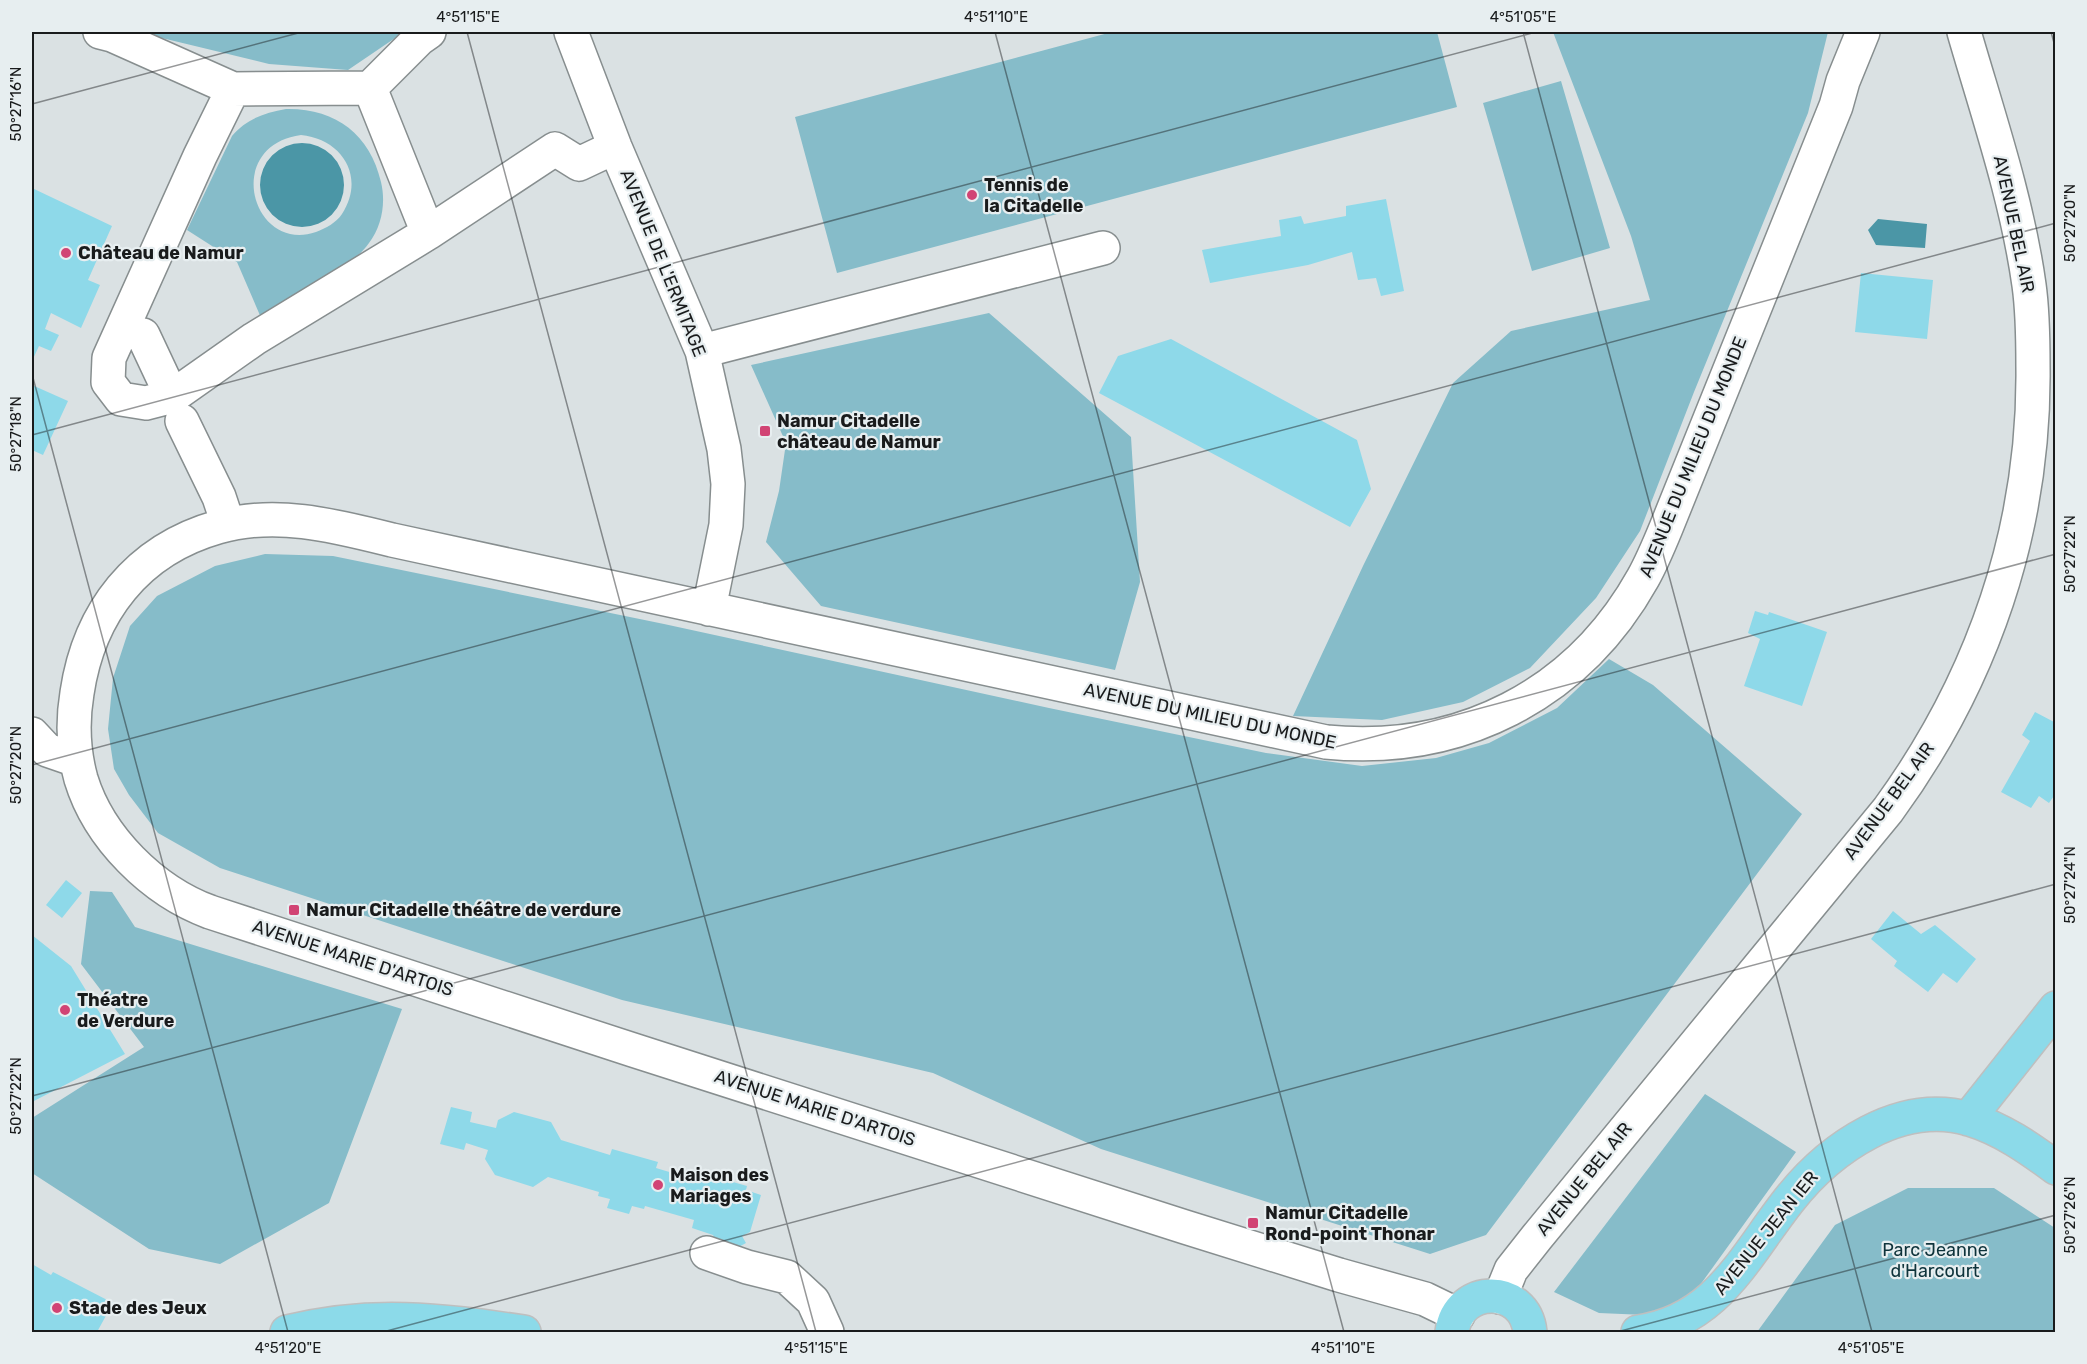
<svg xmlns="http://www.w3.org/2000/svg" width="2087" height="1364" viewBox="0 0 2087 1364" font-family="Rubik,sans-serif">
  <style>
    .green { fill: #86bcc9; fill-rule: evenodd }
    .water { fill: #4b96a6 }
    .building { fill: #8ed9e9 }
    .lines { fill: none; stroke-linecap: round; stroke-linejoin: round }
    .minor-casing { stroke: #878e8f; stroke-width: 36 }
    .major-casing { stroke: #bfbfbf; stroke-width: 36 }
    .minor { stroke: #fff; stroke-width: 33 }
    .major { stroke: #8cdae9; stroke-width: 33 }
    .ticks { fill: none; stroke: #191b1c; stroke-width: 1.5; stroke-opacity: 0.45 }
    .poi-dot { fill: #d14474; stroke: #e7eef0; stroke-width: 2 }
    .labels { text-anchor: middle; stroke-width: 4.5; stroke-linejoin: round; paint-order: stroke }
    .poi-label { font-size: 18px; font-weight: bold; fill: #191b1c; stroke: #e7eef0; text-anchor: start }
    .street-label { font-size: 18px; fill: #191b1c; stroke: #e7eef0 }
    .park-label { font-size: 18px; fill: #0e333b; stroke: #e7eef0 }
    .neatline { fill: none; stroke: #191b1c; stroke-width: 2 }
    .ticks-label { font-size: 15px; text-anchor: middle; fill: #191b1c }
  </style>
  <rect width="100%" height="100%" fill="#dae1e3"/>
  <path class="green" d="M 137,32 L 404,32 L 348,70 L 269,64 Z
    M 1112,32 L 1437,32 L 1457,107 L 837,273 L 795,117 Z
    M 1553,32 L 1828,32 L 1808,113 L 1694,392 L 1640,531 L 1596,598 L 1530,668 L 1463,702 L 1382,720 L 1293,716 L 1363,566 L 1453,383 L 1511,331 L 1650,300 L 1631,236 Z
    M 1561,81 L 1610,248 L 1532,271 L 1483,103 Z
    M 286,109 C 335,108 370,134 381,182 C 386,203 382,226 369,243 C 358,259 339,269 323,280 C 303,293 283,307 262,320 L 237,262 L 187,230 L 232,136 C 246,119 264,113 286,109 ZM 301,135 C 342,139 366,177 342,214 C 336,223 326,228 316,232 C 252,254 222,146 301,135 Z
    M 989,313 L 1131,437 L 1140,582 L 1115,670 L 821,606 L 766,542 L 779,491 L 786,443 L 751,365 Z
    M 265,554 L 333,556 L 664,624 L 1049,708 L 1266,753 L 1362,766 L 1436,758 L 1489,743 L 1557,708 L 1609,659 L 1653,685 L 1802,814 L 1486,1235 L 1430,1254 L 1101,1149 L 933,1073 L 622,1000 L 220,868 L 158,833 L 129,795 L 114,769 L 108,729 L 113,678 L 130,626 L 157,596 L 215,566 Z
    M 90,891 L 112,892 L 135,927 L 402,1009 L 329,1203 L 220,1264 L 149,1249 L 32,1173 L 32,1118 L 144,1047 L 81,964 Z
    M 1705,1094 L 1796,1152 L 1690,1299 L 1645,1315 L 1599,1313 L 1554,1292 Z
    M 1908,1188 L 1994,1188 L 2055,1228 L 2055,1332 L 1757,1332 L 1835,1225 Z"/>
  <path class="water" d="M260 185a42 42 0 1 1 84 0a42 42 0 1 1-84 0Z
    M 1878,219 L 1927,224 L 1925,248 L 1876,245 L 1868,230 Z"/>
  <path class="building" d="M 32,188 L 112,226 L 88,280 L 100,285 L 81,328 L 51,313 L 45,329 L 59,335 L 51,351 L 39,346 L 32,361 Z
    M 1386,199 L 1404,291 L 1381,296 L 1376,278 L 1358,280 L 1352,252 L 1308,265 L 1210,283 L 1202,250 L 1281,236 L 1279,220 L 1301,216 L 1304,224 L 1346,216 L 1346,206 Z
    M 1861,273 L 1933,280 L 1927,339 L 1855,332 Z
    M 1171,339 L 1357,440 L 1371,489 L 1350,527 L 1099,393 L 1118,356 Z
    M 32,385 L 68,401 L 43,455 L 32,450 Z
    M 1755,611 L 1768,615 L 1769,612 L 1827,632 L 1802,706 L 1744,686 L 1760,639 L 1748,633 Z
    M 2035,712 L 2056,723 L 2056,793 L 2049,803 L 2039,796 L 2031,808 L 2001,792 L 2030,741 L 2022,735 Z
    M 66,880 L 82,893 L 62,918 L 46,905 Z
    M 1893,911 L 1921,934 L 1935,925 L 1976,959 L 1957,983 L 1943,973 L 1928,992 L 1894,966 L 1897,961 L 1871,939 Z
    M 32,935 L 71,966 L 125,1054 L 32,1102 Z
    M 451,1107 L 472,1112 L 470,1122 L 496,1128 L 498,1120 L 514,1112 L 551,1122 L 561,1140 L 610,1155 L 612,1149 L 658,1162 L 656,1168 L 706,1183 L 708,1175 L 747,1186 L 746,1190 L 761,1195 L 750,1232 L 742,1236 L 746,1243 L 724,1255 L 713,1235 L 692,1228 L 694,1220 L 645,1206 L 644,1209 L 632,1206 L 629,1214 L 607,1208 L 610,1199 L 598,1196 L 599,1192 L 548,1177 L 533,1187 L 495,1175 L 485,1159 L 488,1150 L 466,1143 L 464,1150 L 440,1144 Z
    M 32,1264 L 51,1275 L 53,1272 L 113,1303 L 97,1332 L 32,1332 Z"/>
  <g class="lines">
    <defs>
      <path id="minor" d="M 100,32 L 112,35 L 233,89 L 370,88 L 419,39 L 429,32
        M 571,32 L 615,147 L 702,351 L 724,449 L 728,484 L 726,525 L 709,609
        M 233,89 L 200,156 L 109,358 L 108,382 L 121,399 L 146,403 L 173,396 L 254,339 L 428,233 L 370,88
        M 428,233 L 555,149 L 579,164 L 615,147
        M 143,335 L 166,384
        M 702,351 L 1103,248
        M 182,421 L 219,497 L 228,524
        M 32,734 L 47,750 L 76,760
        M 707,1253 L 747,1267 L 787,1277 L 813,1301 L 827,1332
        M 1500,1297 L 1511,1270 L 1537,1237 L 1888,810 C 1983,680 2035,529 2033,367 C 2033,340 2033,313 2029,285 C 2017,199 1988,115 1964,32
        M 1458,1315 L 1425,1299 L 1339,1275 L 1185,1227 L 633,1050 L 210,912 C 153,891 99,838 81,779 C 73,750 72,723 77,693 C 89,612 137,550 218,527 C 276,510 336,526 392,540 L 1326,742 C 1459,755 1577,696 1643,578 C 1652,562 1659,545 1666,528 L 1836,106 L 1843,81 L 1863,32"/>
      <path id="major" d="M 1968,1119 L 2056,1008
        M 287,1332 C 373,1311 438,1320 524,1332
        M 1452,1332 C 1458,1284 1525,1284 1530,1332
        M 1638,1332 C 1717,1321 1744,1257 1789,1200 C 1830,1148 1900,1099 1969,1119 C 2002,1129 2029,1148 2056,1168"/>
    </defs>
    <use href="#minor" class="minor-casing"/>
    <use href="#major" class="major-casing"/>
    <use href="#minor" class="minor"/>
    <use href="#major" class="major"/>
  </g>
  <path class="ticks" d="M 467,32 L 816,1332M 995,32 L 1344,1332M 1523,32 L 1872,1332M 2051,32 L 2056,50M 32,104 L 302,32M 32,374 L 288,1332M 32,435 L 1536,32M 32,765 L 2056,223M 32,1096 L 2056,554M 383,1332 L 2056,884M 1617,1332 L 2056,1215"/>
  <g class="poi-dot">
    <circle cx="972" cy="195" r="6"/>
    <circle cx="66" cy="253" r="6"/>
    <rect x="759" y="425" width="12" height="12" rx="3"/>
    <rect x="288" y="904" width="12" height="12" rx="3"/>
    <circle cx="65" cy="1010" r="6"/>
    <circle cx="658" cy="1185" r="6"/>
    <rect x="1247" y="1217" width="12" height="12" rx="3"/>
    <circle cx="57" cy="1308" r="6"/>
  </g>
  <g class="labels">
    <g class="poi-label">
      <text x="984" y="191">Tennis de<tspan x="984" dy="21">la Citadelle</tspan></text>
      <text x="78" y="259">Château de Namur</text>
      <text x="777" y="427">Namur Citadelle<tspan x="777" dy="21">château de Namur</tspan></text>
      <text x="306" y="916">Namur Citadelle théâtre de verdure</text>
      <text x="77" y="1006">Théatre<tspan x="77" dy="21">de Verdure</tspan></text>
      <text x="670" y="1181">Maison des<tspan x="670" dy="21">Mariages</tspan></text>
      <text x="1265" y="1219">Namur Citadelle<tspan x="1265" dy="21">Rond-point Thonar</tspan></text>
      <text x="69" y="1314">Stade des Jeux</text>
    </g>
    <g class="street-label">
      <text transform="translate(2014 224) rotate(78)" y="6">AVENUE BEL AIR</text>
      <text transform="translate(663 263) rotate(68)" y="6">AVENUE DE L'ERMITAGE</text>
      <text transform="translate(1693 457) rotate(-68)" y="6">AVENUE DU MILIEU DU MONDE</text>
      <text transform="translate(1210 716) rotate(12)" y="6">AVENUE DU MILIEU DU MONDE</text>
      <text transform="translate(1889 801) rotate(-54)" y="6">AVENUE BEL AIR</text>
      <text transform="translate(353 958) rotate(18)" y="6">AVENUE MARIE D'ARTOIS</text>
      <text transform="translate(815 1108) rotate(18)" y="6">AVENUE MARIE D'ARTOIS</text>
      <text transform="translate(1584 1179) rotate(-51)" y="6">AVENUE BEL AIR</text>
      <text transform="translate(1766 1233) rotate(-51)" y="6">AVENUE JEAN IER</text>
    </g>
    <g class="park-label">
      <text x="1935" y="1256">Parc Jeanne<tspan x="1935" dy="21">d'Harcourt</tspan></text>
    </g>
  </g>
  <rect width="2087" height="1364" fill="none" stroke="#e7eef0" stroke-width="66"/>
  <rect x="33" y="33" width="2021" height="1298" class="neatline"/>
  <g class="ticks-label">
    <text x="468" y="22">4°51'15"E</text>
    <text x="996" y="22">4°51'10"E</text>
    <text x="1523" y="22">4°51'05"E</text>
    <text transform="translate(16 104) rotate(-90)" y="5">50°27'16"N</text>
    <text transform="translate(2070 223) rotate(-90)" y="5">50°27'20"N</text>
    <text transform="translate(16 434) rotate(-90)" y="5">50°27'18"N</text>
    <text transform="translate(2070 554) rotate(-90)" y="5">50°27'22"N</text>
    <text transform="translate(16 765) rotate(-90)" y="5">50°27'20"N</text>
    <text transform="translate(2070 885) rotate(-90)" y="5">50°27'24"N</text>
    <text transform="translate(16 1096) rotate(-90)" y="5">50°27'22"N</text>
    <text transform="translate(2070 1215) rotate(-90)" y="5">50°27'26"N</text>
    <text x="288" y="1353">4°51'20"E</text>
    <text x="816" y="1353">4°51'15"E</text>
    <text x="1343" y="1353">4°51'10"E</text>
    <text x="1871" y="1353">4°51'05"E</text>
  </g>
</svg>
